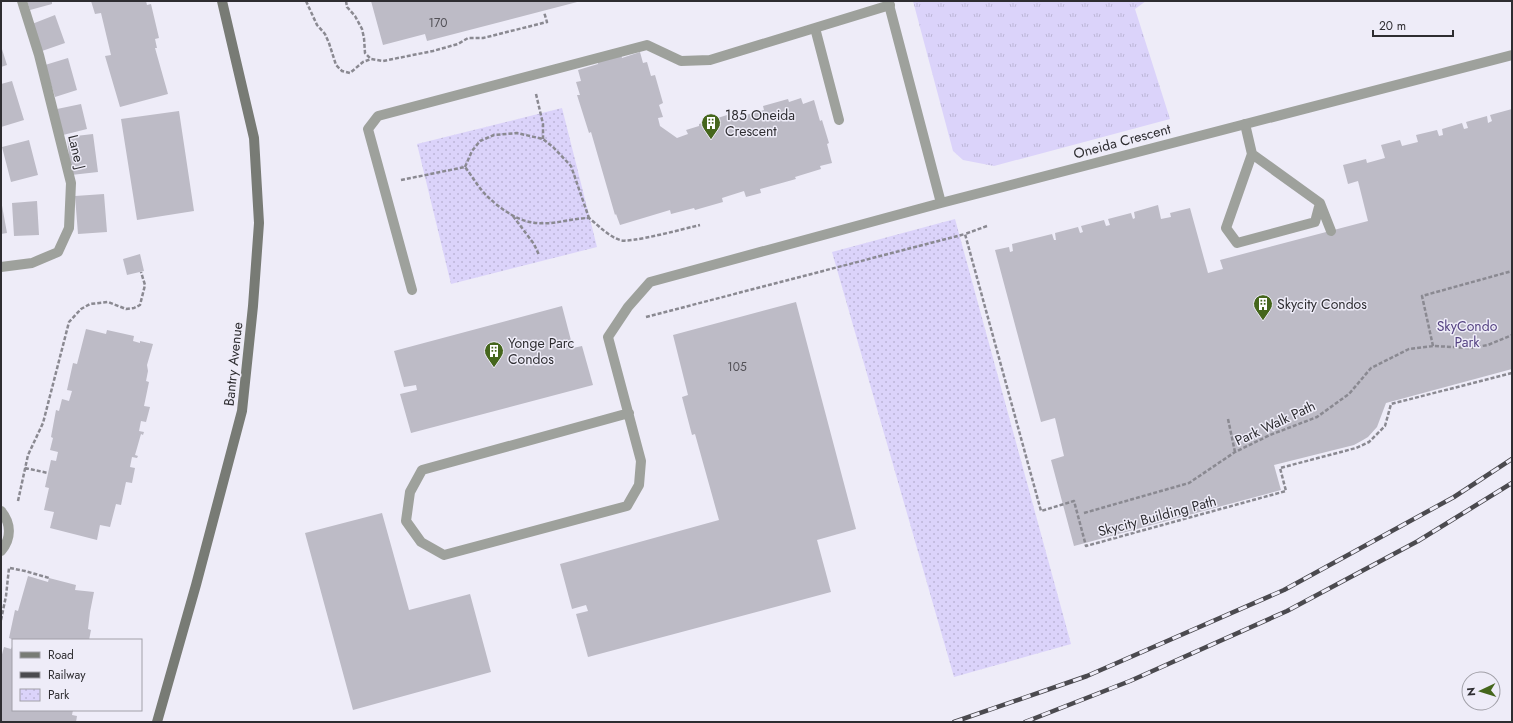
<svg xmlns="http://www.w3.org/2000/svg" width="1513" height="723" viewBox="0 0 1513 723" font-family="Jost,sans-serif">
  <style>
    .grass { fill: url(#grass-tufts) }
    .park { fill: url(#park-dots) }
    .building { fill: #bdbbc6 }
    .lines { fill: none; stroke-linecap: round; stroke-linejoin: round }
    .path { stroke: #8a8991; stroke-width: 2.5; stroke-dasharray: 4 2; stroke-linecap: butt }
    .lane { stroke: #9ea19c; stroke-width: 10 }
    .street { stroke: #9ea19c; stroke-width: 10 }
    .secondary { stroke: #787b75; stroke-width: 10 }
    .rail-casing { stroke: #4b4a4f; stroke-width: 4.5 }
    .rail { stroke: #eeecf8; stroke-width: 3; stroke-dasharray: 9; stroke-linecap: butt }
    .labels { text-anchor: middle; stroke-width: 3; stroke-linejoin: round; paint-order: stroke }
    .number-label { font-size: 12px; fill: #525056 }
    .poi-label { font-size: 14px; fill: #2e2d31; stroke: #eeecf8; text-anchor: start }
    .street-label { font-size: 14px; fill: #2e2d31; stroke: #eeecf8 }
    .park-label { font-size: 14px; fill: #554382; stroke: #eeecf8 }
  </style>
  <defs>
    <pattern id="grass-tufts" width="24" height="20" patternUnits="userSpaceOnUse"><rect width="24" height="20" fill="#dbd3fa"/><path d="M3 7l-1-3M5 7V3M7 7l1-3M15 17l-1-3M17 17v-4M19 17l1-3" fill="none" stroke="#bcb5d7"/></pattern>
    <pattern id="park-dots" width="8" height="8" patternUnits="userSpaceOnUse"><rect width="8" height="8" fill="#dbd3fa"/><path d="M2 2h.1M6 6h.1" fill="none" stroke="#bcb5d7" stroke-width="1.8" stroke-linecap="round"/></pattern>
  </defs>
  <rect width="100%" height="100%" fill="#eeecf8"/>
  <path class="grass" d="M 913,1 L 1146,1 L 1135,9 L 1170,119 L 994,166 L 963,160 L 953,151 Z"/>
  <path class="park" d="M 562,108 L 597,247 L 451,284 L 417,144 Z
    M 955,219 L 1071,644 L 954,677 L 832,252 Z"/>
  <path class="building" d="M 27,1 L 52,1 L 52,4 L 30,10 Z
    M 91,1 L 146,1 L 147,5 L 151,4 L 159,38 L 155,39 L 157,48 L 155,48 L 168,94 L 120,107 L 105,56 L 111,55 L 101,13 L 95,14 Z
    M 371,1 L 581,1 L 427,41 L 425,34 L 383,45 Z
    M 55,15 L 65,43 L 42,51 L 32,24 Z
    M 1,46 L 7,65 L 1,67 Z
    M 640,52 L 643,63 L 647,62 L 651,76 L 655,75 L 663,103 L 659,105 L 663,117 L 658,118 L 660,126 L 677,138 L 688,134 L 686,130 L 699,126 L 699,124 L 727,115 L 728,120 L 764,110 L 763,106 L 788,99 L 789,102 L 801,98 L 803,104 L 814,100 L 820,121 L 822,120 L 829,143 L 827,144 L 832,163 L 820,166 L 821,169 L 795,177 L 796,179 L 760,189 L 761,193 L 746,197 L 744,191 L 722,198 L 723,202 L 695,210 L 694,208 L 671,214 L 670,210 L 620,225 L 616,214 L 615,215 L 591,132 L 589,133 L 577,95 L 580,95 L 576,82 L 581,81 L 578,70 L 598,64 L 598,61 L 621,54 L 622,58 Z
    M 68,58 L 77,90 L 55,97 L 45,65 Z
    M 12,81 L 24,120 L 1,127 L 1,84 Z
    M 81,104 L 87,129 L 63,135 L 57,109 Z
    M 1512,109 L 1512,369 L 1386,403 L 1377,427 L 1368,437 L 1363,440 L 1354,445 L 1274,465 L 1281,490 L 1074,546 L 1051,460 L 1064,456 L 1055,418 L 1041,422 L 995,250 L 1009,247 L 1010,252 L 1013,251 L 1012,244 L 1052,234 L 1054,240 L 1056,240 L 1055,233 L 1078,227 L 1080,233 L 1083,232 L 1081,226 L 1104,220 L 1106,226 L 1110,225 L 1108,219 L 1131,213 L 1133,219 L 1135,218 L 1134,212 L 1158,205 L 1161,219 L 1171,217 L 1170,213 L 1190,208 L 1208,273 L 1223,269 L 1220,260 L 1368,221 L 1358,181 L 1348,184 L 1343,165 L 1366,159 L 1367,163 L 1385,158 L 1381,145 L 1400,140 L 1402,146 L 1418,142 L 1416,135 L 1437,130 L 1439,136 L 1443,135 L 1442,129 L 1462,123 L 1464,129 L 1468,128 L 1466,122 L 1487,116 L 1488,123 L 1492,121 L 1490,115 Z
    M 179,111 L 194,211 L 137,220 L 121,119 Z
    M 93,134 L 98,172 L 71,175 L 67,137 Z
    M 29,140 L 38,175 L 11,182 L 2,147 Z
    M 104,194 L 107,232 L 78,234 L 75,196 Z
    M 1,200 L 7,233 L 1,234 Z
    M 37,201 L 39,235 L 14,236 L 12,203 Z
    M 140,254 L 144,271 L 127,275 L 123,259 Z
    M 796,302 L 856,529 L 817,540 L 831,592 L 588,657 L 576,614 L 588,611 L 586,605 L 572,609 L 560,564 L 719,520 L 695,434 L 692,435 L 682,397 L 688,395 L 673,335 Z
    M 562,306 L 573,348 L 582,346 L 593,385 L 411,433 L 400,394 L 417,390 L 416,385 L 404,387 L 394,351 Z
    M 86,329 L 106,334 L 107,330 L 134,336 L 133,341 L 140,343 L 140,341 L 153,344 L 147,365 L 148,371 L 146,381 L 149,382 L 144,406 L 150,407 L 146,422 L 141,421 L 139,431 L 144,432 L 143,435 L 141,434 L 135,455 L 138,456 L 137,458 L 132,457 L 130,467 L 135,468 L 132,483 L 126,482 L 121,505 L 116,504 L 110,527 L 100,525 L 97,540 L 50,528 L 54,512 L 44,510 L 49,488 L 45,487 L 51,460 L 56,461 L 58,452 L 50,450 L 53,438 L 51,437 L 56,410 L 59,411 L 62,399 L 69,401 L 72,391 L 67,390 L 73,363 L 77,364 Z
    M 382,513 L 409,610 L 470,594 L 491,672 L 353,710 L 305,533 Z
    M 28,576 L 48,582 L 49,578 L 76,585 L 75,590 L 94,592 L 90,612 L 88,629 L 91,630 L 89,640 L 14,640 L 9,638 L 15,610 L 18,611 Z
    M 13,645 L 13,710 L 73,710 L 72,715 L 77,716 L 76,722 L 1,722 L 1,658 L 4,647 L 11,649 Z"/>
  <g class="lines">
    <path class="path" d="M 306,1 L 317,25 L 325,34 L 329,43 L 336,65 L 342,71 L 350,73 L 363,62 L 371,59
      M 346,1 L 347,7 L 355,16 L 362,29 L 364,38 L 365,53 L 371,59 L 383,61 L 433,51 L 458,44 L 468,38 L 483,38 L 547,22 L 544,12
      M 536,94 L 543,124 L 543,139
      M 465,167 L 472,151 L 480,141 L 494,135 L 517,133 L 543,139 L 553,147 L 571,166 L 589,218
      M 401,180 L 465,167 C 472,176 478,187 486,195 C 499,208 518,222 537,223 C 555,225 572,218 589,218 C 599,226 608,236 620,240 C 628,244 687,228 700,225
      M 513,216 L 534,244 L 539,255
      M 987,226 L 965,234 L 1041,511 L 1074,501 L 1086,546 L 1286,491 L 1280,468 L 1356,448 L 1369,442 L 1385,426 L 1391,404 L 1512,373
      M 646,317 L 965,234
      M 1433,346 L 1422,296 L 1512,271
      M 1228,419 L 1235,452
      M 25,468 L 48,473
      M 18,501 L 28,455 L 43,423 L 69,322 L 81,309 L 90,304 L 108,302 L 126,309 L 134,308 L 140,305 L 145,285 L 141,272
      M 1084,513 L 1189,483 L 1235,452 L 1270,435 L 1317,417 L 1349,394 L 1371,368 L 1409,349 L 1434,346 L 1470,348 L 1488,345 L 1512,335
      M 10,568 L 25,571 L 49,578
      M 1,620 L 6,596 L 9,568"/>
    <path class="lane" d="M 815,28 L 839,120
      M 1245,124 L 1252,154
      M 1252,154 L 1320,203 L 1315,222 L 1237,243 L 1226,228 Z
      M 1320,203 L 1331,231
      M 1,267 L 32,263 L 58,252 L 69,228 L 71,183 L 39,55 L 22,1
      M 412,290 L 368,129 L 378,116 L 647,45 L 681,61 L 710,60 L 890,5
      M 1,511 C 11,523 12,538 1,551"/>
    <path class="street" d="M 888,1 L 941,203
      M 629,413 L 422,470 L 410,492 L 406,521 L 421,542 L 444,555 L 627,506 L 639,485 L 641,461 L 608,337 L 628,307 L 650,282 L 941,203 L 1512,55"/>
    <path class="secondary" d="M 157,722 L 196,585 L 242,411 L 253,306 L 259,223 L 254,138 L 222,1"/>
    <defs>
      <path id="rail" d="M 954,722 L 1087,676 L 1284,590 L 1454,497 L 1512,459
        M 1025,722 L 1130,681 L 1287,611 L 1418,541 L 1512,483"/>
    </defs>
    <use href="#rail" class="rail-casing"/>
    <use href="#rail" class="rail"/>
  </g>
  <defs>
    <symbol id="building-pin" viewBox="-11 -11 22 30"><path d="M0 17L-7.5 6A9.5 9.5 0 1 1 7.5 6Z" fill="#45661c" stroke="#eeecf8"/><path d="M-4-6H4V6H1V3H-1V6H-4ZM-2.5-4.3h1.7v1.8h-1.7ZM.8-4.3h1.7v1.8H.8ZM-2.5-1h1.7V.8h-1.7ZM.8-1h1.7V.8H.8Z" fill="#fff"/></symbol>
  </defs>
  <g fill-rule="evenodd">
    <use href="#building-pin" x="700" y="112" width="22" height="30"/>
    <use href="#building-pin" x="1252" y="293" width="22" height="30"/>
    <use href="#building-pin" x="483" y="340" width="22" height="30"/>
  </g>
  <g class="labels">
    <g class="number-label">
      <text x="438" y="27">170</text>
      <text x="737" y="371">105</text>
    </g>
    <g class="poi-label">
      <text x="725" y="120">185 Oneida<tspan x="725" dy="16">Crescent</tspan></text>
      <text x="1277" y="309">Skycity Condos</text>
      <text x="508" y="348">Yonge Parc<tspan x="508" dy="16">Condos</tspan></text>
    </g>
    <g class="street-label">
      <text transform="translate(1122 141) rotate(-15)" y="5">Oneida Crescent</text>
      <text transform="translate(77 152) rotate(76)" y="5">Lane J</text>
      <text transform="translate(233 364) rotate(-84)" y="5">Bantry Avenue</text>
      <text transform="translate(1275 423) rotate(-25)" y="5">Park Walk Path</text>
      <text transform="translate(1157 516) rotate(-15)" y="5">Skycity Building Path</text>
    </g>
    <g class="park-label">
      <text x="1467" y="331">SkyCondo<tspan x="1467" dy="16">Park</tspan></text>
    </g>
  </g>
  <rect width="1513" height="723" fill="none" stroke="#2e2d31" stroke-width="4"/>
  <rect x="12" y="639" width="130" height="72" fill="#eeecf8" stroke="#a1a0a8"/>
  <rect x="20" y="652" width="20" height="6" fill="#787b75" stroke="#a1a0a8"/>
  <text x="48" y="659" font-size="12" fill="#2e2d31">Road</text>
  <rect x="20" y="672" width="20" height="6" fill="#4b4a4f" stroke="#a1a0a8"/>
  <text x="48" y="679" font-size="12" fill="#2e2d31">Railway</text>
  <rect x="20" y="689" width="20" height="12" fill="url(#park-dots)" stroke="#a1a0a8"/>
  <text x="48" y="699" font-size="12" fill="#2e2d31">Park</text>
  <g transform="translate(1481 691) rotate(266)"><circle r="19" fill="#eeecf8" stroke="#a1a0a8"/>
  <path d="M0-3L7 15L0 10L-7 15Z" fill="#45661c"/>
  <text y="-6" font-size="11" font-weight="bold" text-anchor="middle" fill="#2e2d31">N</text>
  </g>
  <path d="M1373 30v6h80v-6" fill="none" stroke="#2e2d31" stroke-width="2"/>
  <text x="1379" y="30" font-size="12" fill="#2e2d31" stroke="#eeecf8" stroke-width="3" paint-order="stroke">20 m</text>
</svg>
